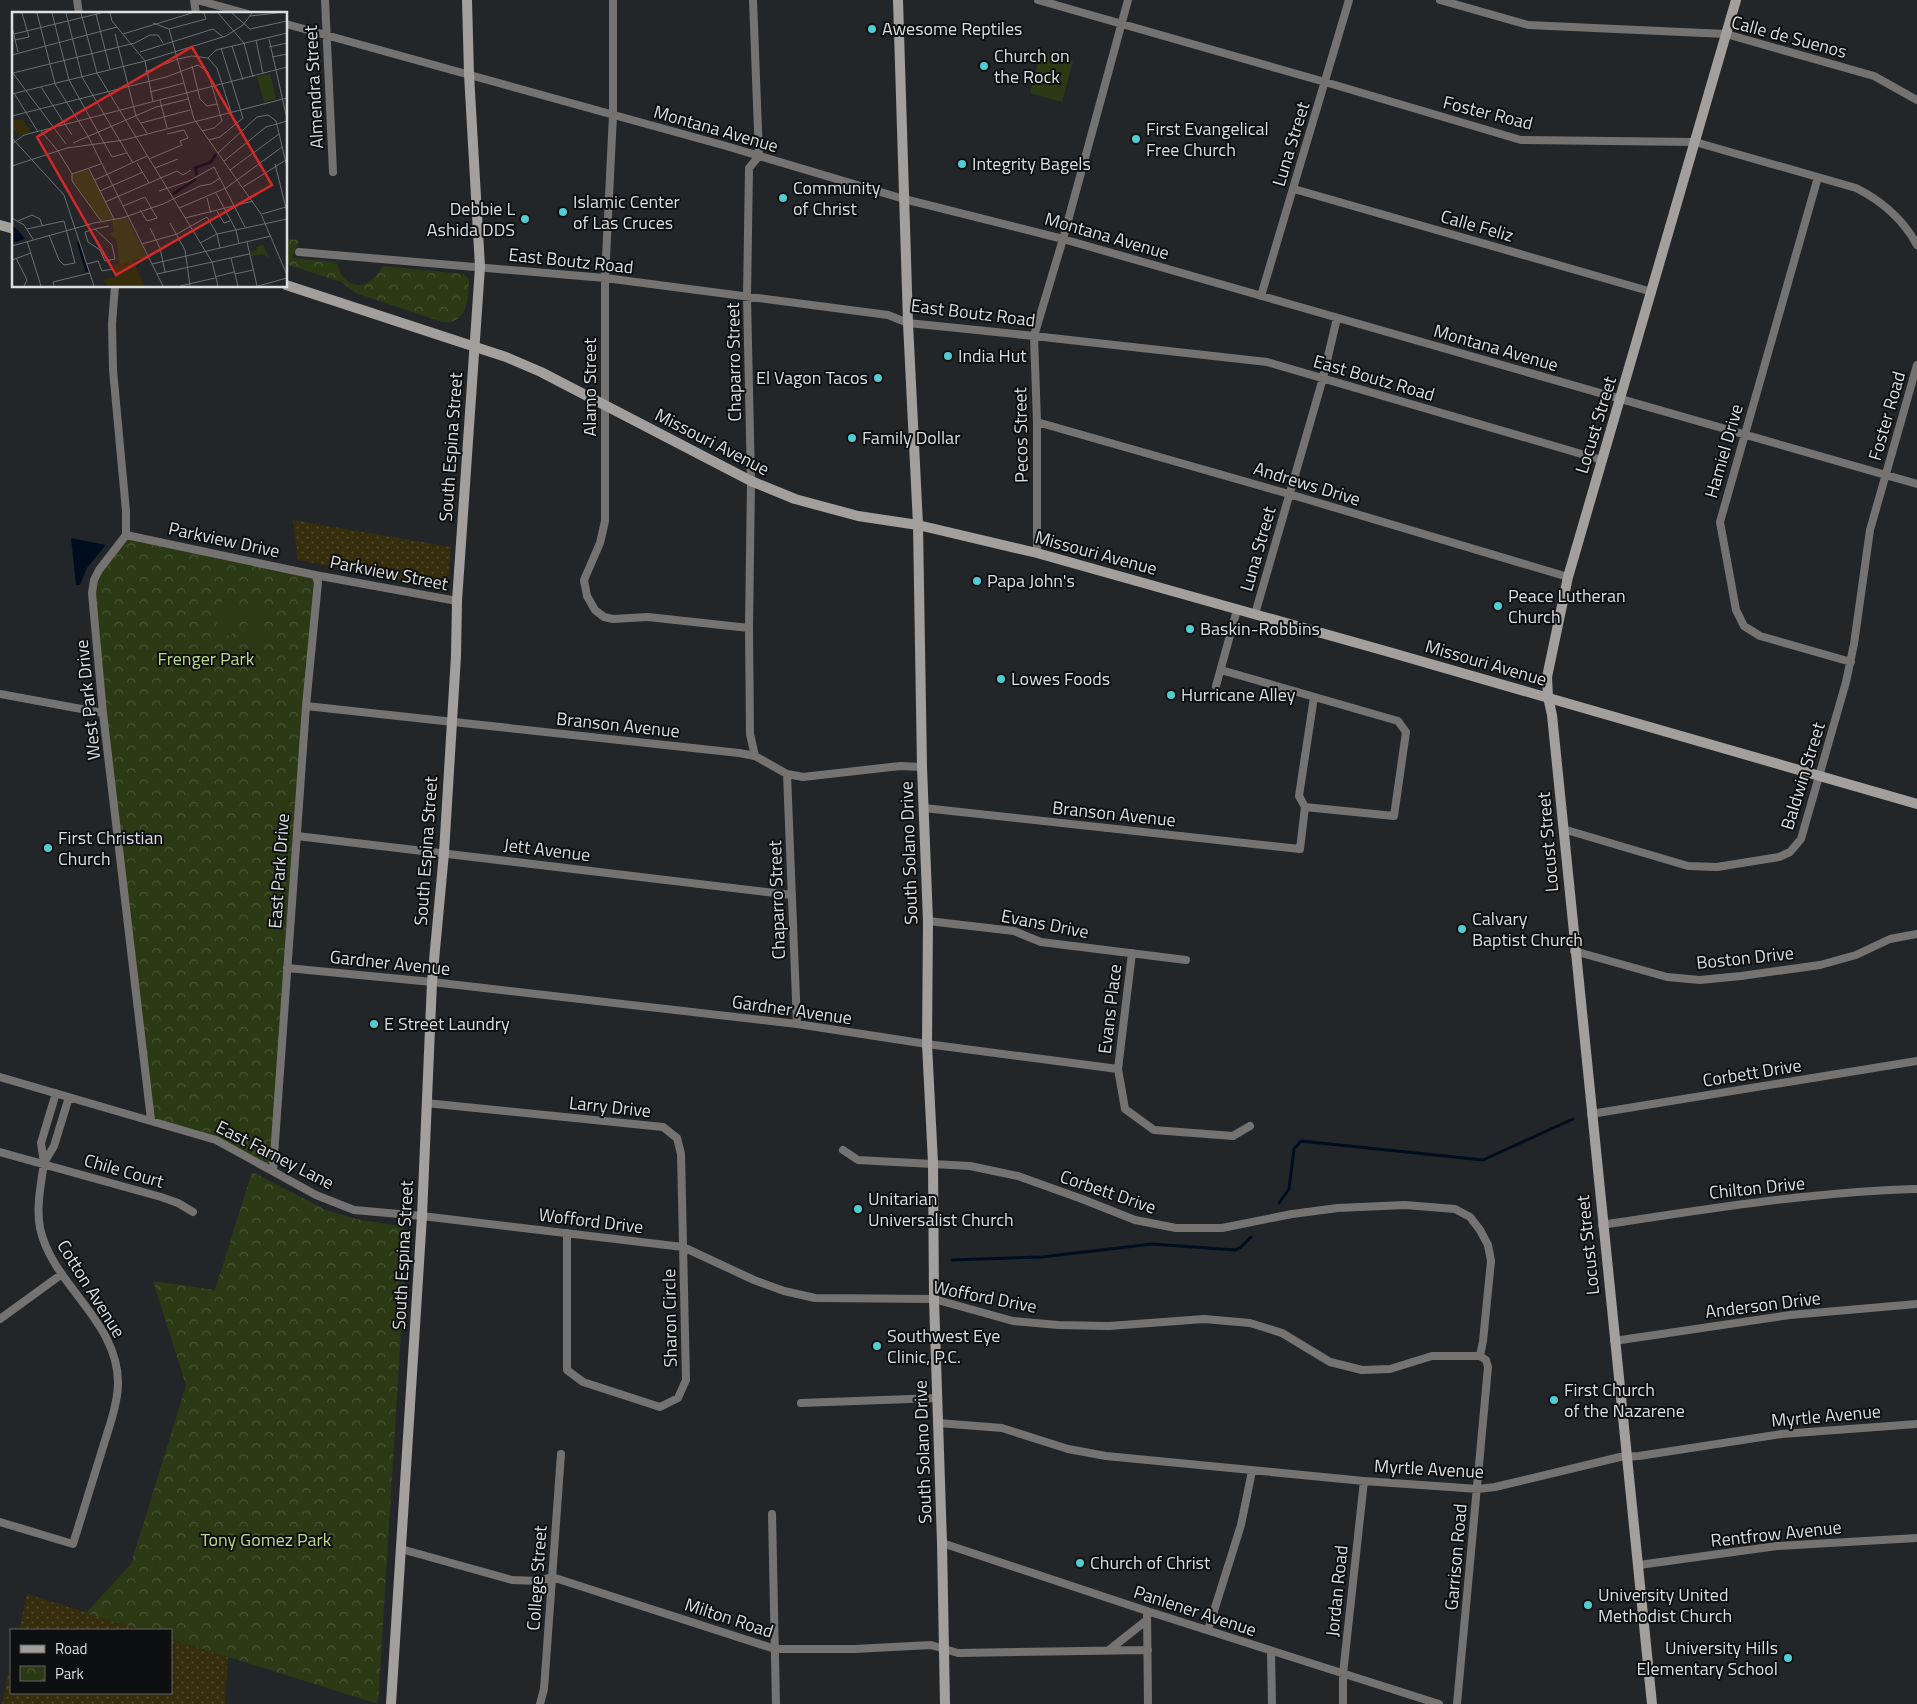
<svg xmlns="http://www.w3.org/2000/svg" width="1917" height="1704" viewBox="0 0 1917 1704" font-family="'Titillium Web',sans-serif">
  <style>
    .sand { fill: url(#sand-dots) }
    .park { fill: url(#park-crowns) }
    .pitch { fill: #2b3914 }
    .water { fill: #000d1f }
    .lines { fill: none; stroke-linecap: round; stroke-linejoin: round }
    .stream { stroke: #000d1f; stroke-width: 3 }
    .street { stroke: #757372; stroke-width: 8 }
    .secondary { stroke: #a29f9d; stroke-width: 10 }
    .poi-dot { fill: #51ccd1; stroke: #0e0f10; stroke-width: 2 }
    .labels { text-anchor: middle; stroke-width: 4; stroke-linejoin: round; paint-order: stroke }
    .poi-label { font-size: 18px; fill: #dcdee0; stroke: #0e0f10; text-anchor: start }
    .street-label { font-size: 18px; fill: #dcdee0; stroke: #0e0f10 }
    .park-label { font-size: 18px; fill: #bbdc8b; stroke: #0e0f10 }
    .inset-river { fill: none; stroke: #000d1f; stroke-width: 2.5 }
    .inset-road { fill: none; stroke: #6d7072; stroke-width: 1 }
    .view { fill: #d62828; fill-opacity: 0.15; stroke: #d62828; stroke-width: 2.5 }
    .inset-edge { fill: none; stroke: #dcdee0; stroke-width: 2.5 }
  </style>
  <defs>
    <pattern id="sand-dots" width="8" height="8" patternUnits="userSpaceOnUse" patternTransform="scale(1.25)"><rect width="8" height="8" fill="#352d0c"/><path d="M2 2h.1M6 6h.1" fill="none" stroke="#524b2f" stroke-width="1.8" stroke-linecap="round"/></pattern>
    <pattern id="park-crowns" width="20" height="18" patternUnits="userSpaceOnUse" patternTransform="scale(1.25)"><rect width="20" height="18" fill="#2b3914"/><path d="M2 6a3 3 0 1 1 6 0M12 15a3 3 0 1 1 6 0" fill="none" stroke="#495536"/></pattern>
  </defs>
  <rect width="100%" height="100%" fill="#232629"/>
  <path class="sand" d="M 293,520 L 451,547 L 448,584 L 444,587 L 438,587 L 298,560 Z
    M 27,1594 L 142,1630 L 19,1630 Z
    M 171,1639 L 228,1657 L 225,1704 L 2,1704 L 11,1662 L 11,1693 L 171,1693 Z"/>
  <path class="park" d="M 286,239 L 299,240 L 292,258 L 336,262 C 339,267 339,272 343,277 C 359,294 374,281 383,266 L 463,274 L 468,278 L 469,282 C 468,300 467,325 442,322 L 356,293 L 341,282 L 286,264 Z
    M 126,535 L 315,575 L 273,1170 L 216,1140 L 151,1120 L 92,593 L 94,580 Z
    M 252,1172 L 326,1210 L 356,1219 L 400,1226 L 407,1234 L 378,1704 L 171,1639 L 171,1630 L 142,1630 L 86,1613 L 131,1564 L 186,1385 L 153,1281 L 215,1290 Z"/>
  <path class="pitch" d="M 1041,52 L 1073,61 L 1062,102 L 1030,93 Z
    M 223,599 L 239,602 L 232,636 L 216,633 Z
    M 251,605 L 267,608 L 260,642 L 245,639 Z"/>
  <path class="water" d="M 71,538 L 106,545 L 87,568 L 80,585 L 76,585 Z"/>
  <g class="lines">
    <path class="stream" d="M 1279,1203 L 1289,1189 L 1294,1149 L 1301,1141 L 1483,1160 L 1573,1119
      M 952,1260 L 1042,1257 L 1152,1244 L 1235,1250 L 1241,1247 L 1251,1237"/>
    <path class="street" d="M 77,0 L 79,14
      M 194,0 L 196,14
      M 197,0 L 248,14
      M 325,0 L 333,172
      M 613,0 L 613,115 L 605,278 L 605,521 L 600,543 L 584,580 L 587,596 L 595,610 L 604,617 L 613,619 L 648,617 L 749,628
      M 753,0 L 759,156 L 749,168 L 747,297 L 751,481 L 749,628 L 750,734 L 755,756
      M 1038,0 L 1325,82 L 1521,140 L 1695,142 L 1856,188 C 1882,201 1903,219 1917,245
      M 1440,0 L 1528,25 L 1726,34 L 1874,76 L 1917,100
      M 286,24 L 726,146 L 904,199 L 1063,239 L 1917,484
      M 1818,177 L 1720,522 L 1736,610 L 1744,626 L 1760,636 L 1851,662
      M 1294,189 L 1652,292
      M 299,252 L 605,278 L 888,315 L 908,323 L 1034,336 L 1267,362 L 1602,460
      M 115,286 L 112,324 L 113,370 L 126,511 L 126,535 L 99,570 L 94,580 L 92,593 L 103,713 L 151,1120
      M 1261,296 L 1349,0
      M 1037,422 L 1289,494 L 1568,577
      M 126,535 L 315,575 L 457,601
      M 1037,553 L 1037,422 L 1034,336 L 1063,239 L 1128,0
      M 1255,614 L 1323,378 L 1337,318
      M 1216,686 L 1237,610
      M 0,694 L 103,713
      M 306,706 L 739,753 L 755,756 L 787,774 L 803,777 L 900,766 L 922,767
      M 787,774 L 797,1024
      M 1305,807 L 1299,796 L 1314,697
      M 924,808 L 1300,849 L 1305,807 L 1394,816 L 1406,732 L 1398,721 L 1221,670
      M 1563,829 L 1688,866 L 1717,867 L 1779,857 L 1790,852 L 1801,839 L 1846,682 L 1854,644 L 1870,530 L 1917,365
      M 297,836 L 792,895
      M 928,921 L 1014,931 L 1041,942 L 1186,960
      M 1574,951 L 1667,977 L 1700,980 L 1741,976 L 1820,965 L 1856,955 L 1890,939 L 1917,934
      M 287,968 L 432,982 L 797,1024 L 927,1044 L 1118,1069 L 1125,1109 L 1154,1130 L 1233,1136 L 1250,1126
      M 1118,1069 L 1132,953
      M 0,1077 L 216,1140 L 316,1195 L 354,1210 L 422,1216 L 683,1247 L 754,1280 L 784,1291 L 815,1298 L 934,1299 L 1013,1321 L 1058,1325 L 1109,1326 L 1204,1319 L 1250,1323 L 1282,1333 L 1330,1362 L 1362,1370 L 1390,1369 L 1432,1356 L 1480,1356
      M 56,1093 L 41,1143 L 44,1163 L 54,1146 L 69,1097
      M 426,1103 L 663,1127 L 677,1138 L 681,1154 L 686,1380 L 678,1398 L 660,1407 L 583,1382 L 567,1370 L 567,1233
      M 1591,1114 L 1917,1061
      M 843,1150 L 858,1160 L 970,1166 L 1018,1176 L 1082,1199 L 1135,1220 L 1176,1228 L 1222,1228 L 1292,1214 L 1338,1208 L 1405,1205 L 1455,1209 L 1470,1217 L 1480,1230 L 1488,1245 L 1491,1261 L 1483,1341 L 1480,1356
      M 0,1152 L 161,1197 L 178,1203 L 193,1212
      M 273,1170 L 306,706 L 318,582 L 315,575
      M 1602,1225 C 1706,1209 1811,1192 1917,1189
      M 0,1319 L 62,1274
      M 1614,1341 L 1790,1315 L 1917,1304
      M 801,1403 L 937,1398
      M 938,1423 L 1002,1428 L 1068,1449 L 1106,1456 L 1364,1481 L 1478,1489 L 1495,1487 L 1620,1457 L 1639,1456 L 1782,1434 L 1917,1424
      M 772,1514 L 776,1704
      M 0,1522 L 73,1544 L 112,1418 C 115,1407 118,1395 118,1384 C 119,1321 52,1285 40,1228 C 36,1207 41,1184 44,1163
      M 942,1543 L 1147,1611 L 1439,1704
      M 401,1549 L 512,1580 L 538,1581 L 552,1577 L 775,1649 L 855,1649 L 931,1645 L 958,1653 L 1148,1650
      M 1639,1565 L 1777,1546 L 1917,1538
      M 1147,1611 L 1148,1704
      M 1208,1630 L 1241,1525 L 1252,1471
      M 1109,1650 L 1147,1620
      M 1271,1651 L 1272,1704
      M 540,1704 L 544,1689 L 561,1454
      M 1343,1704 L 1343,1674 L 1364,1481
      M 1457,1704 L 1488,1367 L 1486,1360 L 1480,1356"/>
    <path class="secondary" d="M 898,0 L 908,323 L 918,525 L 922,767 L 928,921 L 927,1044 L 933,1163 L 934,1299 L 942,1543 L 945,1704
      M 0,225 L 14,229
      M 286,285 L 506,357 L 541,372 L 751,481 L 795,499 L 858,516 L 918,525 L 1037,553 L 1389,652 L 1917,804
      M 391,1704 L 422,1216 L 432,982 L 444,853 L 456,656 L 457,601 L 480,267 L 469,74 L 467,0
      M 1652,1704 C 1620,1374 1584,1045 1552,715 L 1548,697 L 1547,677 L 1568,577 L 1736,0"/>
  </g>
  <g class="poi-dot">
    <circle cx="872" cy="29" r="5"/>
    <circle cx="984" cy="66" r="5"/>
    <circle cx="1136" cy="139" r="5"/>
    <circle cx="962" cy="164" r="5"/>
    <circle cx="783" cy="198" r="5"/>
    <circle cx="563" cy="212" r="5"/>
    <circle cx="525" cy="219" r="5"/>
    <circle cx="948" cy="356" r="5"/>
    <circle cx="878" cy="378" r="5"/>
    <circle cx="852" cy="438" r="5"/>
    <circle cx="977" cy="581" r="5"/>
    <circle cx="1498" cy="606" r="5"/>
    <circle cx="1190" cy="629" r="5"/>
    <circle cx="1001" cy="679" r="5"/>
    <circle cx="1171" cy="695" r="5"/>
    <circle cx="48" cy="848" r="5"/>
    <circle cx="1462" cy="929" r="5"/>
    <circle cx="374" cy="1024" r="5"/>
    <circle cx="858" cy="1209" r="5"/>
    <circle cx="877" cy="1346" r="5"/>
    <circle cx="1554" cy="1400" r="5"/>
    <circle cx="1080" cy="1563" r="5"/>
    <circle cx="1588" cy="1605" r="5"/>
    <circle cx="1788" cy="1658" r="5"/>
  </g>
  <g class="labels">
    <g class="poi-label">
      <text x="882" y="35">Awesome Reptiles</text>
      <text x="994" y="62">Church on<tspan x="994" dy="21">the Rock</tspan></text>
      <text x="1146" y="135">First Evangelical<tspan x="1146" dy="21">Free Church</tspan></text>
      <text x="972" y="170">Integrity Bagels</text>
      <text x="793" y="194">Community<tspan x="793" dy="21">of Christ</tspan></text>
      <text x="573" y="208">Islamic Center<tspan x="573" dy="21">of Las Cruces</tspan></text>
      <text x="515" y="215" text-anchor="end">Debbie L<tspan x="515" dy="21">Ashida DDS</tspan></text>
      <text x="958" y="362">India Hut</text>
      <text x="868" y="384" text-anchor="end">El Vagon Tacos</text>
      <text x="862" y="444">Family Dollar</text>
      <text x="987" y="587">Papa John's</text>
      <text x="1508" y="602">Peace Lutheran<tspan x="1508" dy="21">Church</tspan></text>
      <text x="1200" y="635">Baskin-Robbins</text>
      <text x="1011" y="685">Lowes Foods</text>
      <text x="1181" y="701">Hurricane Alley</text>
      <text x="58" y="844">First Christian<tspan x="58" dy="21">Church</tspan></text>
      <text x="1472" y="925">Calvary<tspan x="1472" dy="21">Baptist Church</tspan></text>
      <text x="384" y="1030">E Street Laundry</text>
      <text x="868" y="1205">Unitarian<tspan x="868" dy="21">Universalist Church</tspan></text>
      <text x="887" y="1342">Southwest Eye<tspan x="887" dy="21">Clinic, P.C.</tspan></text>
      <text x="1564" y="1396">First Church<tspan x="1564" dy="21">of the Nazarene</tspan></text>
      <text x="1090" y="1569">Church of Christ</text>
      <text x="1598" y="1601">University United<tspan x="1598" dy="21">Methodist Church</tspan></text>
      <text x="1778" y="1654" text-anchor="end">University Hills<tspan x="1778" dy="21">Elementary School</tspan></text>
    </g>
    <g class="street-label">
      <text transform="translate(1789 37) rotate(15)" y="6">Calle de Suenos</text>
      <text transform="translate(314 87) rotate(-93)" y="6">Almendra Street</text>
      <text transform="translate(1488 113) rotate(14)" y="6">Foster Road</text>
      <text transform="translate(716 129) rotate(16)" y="6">Montana Avenue</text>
      <text transform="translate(1291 144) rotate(-73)" y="6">Luna Street</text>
      <text transform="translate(1477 226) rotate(16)" y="6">Calle Feliz</text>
      <text transform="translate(1107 236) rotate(16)" y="6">Montana Avenue</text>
      <text transform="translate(571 261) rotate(6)" y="6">East Boutz Road</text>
      <text transform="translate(973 313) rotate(7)" y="6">East Boutz Road</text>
      <text transform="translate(1496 348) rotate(16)" y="6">Montana Avenue</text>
      <text transform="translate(734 362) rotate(-91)" y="6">Chaparro Street</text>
      <text transform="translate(1374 378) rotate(16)" y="6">East Boutz Road</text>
      <text transform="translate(590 387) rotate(-90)" y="6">Alamo Street</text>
      <text transform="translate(1887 416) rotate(-74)" y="6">Foster Road</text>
      <text transform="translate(1596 425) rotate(-73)" y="6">Locust Street</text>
      <text transform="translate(1021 435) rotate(-91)" y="6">Pecos Street</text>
      <text transform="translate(712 442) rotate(27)" y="6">Missouri Avenue</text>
      <text transform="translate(451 447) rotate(-86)" y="6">South Espina Street</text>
      <text transform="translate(1724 451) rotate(-74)" y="6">Hamiel Drive</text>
      <text transform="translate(1307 484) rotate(17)" y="6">Andrews Drive</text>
      <text transform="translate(224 540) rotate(12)" y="6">Parkview Drive</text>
      <text transform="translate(1258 549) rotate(-74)" y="6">Luna Street</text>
      <text transform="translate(1096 553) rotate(15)" y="6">Missouri Avenue</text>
      <text transform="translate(389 573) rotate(11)" y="6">Parkview Street</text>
      <text transform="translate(1486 663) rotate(16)" y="6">Missouri Avenue</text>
      <text transform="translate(88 700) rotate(-96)" y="6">West Park Drive</text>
      <text transform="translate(618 725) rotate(6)" y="6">Branson Avenue</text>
      <text transform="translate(1803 776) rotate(-73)" y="6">Baldwin Street</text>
      <text transform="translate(1114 814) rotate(6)" y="6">Branson Avenue</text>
      <text transform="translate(1548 842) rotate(-95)" y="6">Locust Street</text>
      <text transform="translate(547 850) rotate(7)" y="6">Jett Avenue</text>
      <text transform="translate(426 851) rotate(-86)" y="6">South Espina Street</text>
      <text transform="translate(909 853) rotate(-92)" y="6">South Solano Drive</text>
      <text transform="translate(279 871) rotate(-86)" y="6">East Park Drive</text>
      <text transform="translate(777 900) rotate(-92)" y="6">Chaparro Street</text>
      <text transform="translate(1045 924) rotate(11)" y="6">Evans Drive</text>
      <text transform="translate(1745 958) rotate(-6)" y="6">Boston Drive</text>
      <text transform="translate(390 963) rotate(6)" y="6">Gardner Avenue</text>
      <text transform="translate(1110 1009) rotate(-83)" y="6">Evans Place</text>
      <text transform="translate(792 1010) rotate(8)" y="6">Gardner Avenue</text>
      <text transform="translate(1752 1073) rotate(-9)" y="6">Corbett Drive</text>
      <text transform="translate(610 1107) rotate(6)" y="6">Larry Drive</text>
      <text transform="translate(275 1155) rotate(27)" y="6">East Farney Lane</text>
      <text transform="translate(124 1171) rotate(16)" y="6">Chile Court</text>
      <text transform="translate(1757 1188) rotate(-6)" y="6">Chilton Drive</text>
      <text transform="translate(1108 1192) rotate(19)" y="6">Corbett Drive</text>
      <text transform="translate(591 1221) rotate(7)" y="6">Wofford Drive</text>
      <text transform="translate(1588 1245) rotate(-96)" y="6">Locust Street</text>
      <text transform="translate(403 1255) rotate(-87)" y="6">South Espina Street</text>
      <text transform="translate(91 1289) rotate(58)" y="6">Cotton Avenue</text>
      <text transform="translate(985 1297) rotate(11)" y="6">Wofford Drive</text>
      <text transform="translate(1763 1305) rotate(-7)" y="6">Anderson Drive</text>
      <text transform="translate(670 1318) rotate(-91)" y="6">Sharon Circle</text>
      <text transform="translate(1826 1416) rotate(-5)" y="6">Myrtle Avenue</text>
      <text transform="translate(923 1452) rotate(-92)" y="6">South Solano Drive</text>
      <text transform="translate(1429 1469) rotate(3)" y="6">Myrtle Avenue</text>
      <text transform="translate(1776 1534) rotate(-6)" y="6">Rentfrow Avenue</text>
      <text transform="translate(1456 1557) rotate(-85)" y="6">Garrison Road</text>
      <text transform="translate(537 1578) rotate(-86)" y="6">College Street</text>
      <text transform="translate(1337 1591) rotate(-84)" y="6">Jordan Road</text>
      <text transform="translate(1195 1611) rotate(18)" y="6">Panlener Avenue</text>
      <text transform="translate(729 1618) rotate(18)" y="6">Milton Road</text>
    </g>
    <g class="park-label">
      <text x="206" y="665">Frenger Park</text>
      <text x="266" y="1546">Tony Gomez Park</text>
    </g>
  </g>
  <g transform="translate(12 12)">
    <rect width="275" height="275" fill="#232629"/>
    <path d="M 251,233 L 258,247 L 251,242 L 239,244 L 238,240 L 245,239 L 244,235 Z" fill="#2b3914"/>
    <path d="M 3,108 L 11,108 L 19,120 L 9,124 L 0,115 L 0,109 ZM 121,248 L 133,274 L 96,274 L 92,270 L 91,267 L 105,264 L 101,253 Z" fill="#352d0c"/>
    <path d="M 77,157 L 102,207 L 89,209 L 59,167 L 60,162 ZM 115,206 L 135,245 L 107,252 L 105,228 L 97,222 L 102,219 L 100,208 Z" fill="#2b3914"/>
    <path d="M 258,62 L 264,87 L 252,90 L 245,65 Z" fill="#2b3914"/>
    <path d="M 0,214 L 5,217 L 13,227 L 0,231 Z" fill="#000d1f"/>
    <path class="inset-river" d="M 185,163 L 183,156 L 199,150 L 204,142M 161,182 L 184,167M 66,230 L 75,260"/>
    <path class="inset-road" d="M 25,1 L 43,72 L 76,124 L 151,274M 40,1 L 57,68 L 100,145 L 115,141M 54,1 L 70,65 L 121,151M 69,1 L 85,61 L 200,250 L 206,274M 98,1 L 100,9 L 133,49 L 141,90M 206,1 L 232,31 L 241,65M 220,1 L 238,17 L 275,9M 84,2 L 98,57M 238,4 L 265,1M 141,11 L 157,17 L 182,107 L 249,202 L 275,263M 0,15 L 6,40M 157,17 L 194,7 L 192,1M 2,22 L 89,1M 103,22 L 124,104 L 135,121M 111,22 L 180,1M 257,27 L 275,107M 3,28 L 17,25 L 10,1M 244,28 L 251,62M 220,34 L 231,68M 257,35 L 275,31M 128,40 L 201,17 L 211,25M 0,43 L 105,15M 260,45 L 275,42M 196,46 L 205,56 L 219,100M 180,54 L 188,87 L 195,94 L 205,92M 0,60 L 54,132M 133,60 L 166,47 L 180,44 L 196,46 L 204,38 L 275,21M 1,61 L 123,31 L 138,23 L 146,23 L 151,31M 29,75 L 60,123M 138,80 L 172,71M 2,81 L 26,120M 0,82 L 133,49 L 214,24 L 231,13 L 240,1M 148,88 L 155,116M 0,104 L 154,65 L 186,53 L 196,60 L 210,109 L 202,116 L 190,119M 129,111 L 178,98M 29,119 L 46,139 L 60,162 L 60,169 L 89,209M 0,126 L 52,183 L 82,274M 197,128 L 208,125 L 231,106 L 209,36M 61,131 L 144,95 L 176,87M 0,132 L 12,123 L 275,55M 206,141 L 245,105 L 256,103 L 264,109 L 275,155M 137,147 L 170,133 L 168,129 L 176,126 L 172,118 L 155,122M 212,149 L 254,115 L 275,109M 125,151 L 137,171M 263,152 L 275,200M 0,154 L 55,136 L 112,128 L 275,86M 143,156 L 166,147M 77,157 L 102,207M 218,158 L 267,122M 60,162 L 89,152M 83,168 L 135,144M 231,175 L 274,148M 88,179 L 131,160M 147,179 L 177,169 L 202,155 L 233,215M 204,181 L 224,218 L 227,232M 195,186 L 199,201M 93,190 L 165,159 L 171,163 L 179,158M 111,194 L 133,185 L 145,206 L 135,209 L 128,198M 167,196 L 214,176 L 270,135M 205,199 L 212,211 L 218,209M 250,202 L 274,195M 195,205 L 205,222 L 208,236M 0,206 L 12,213 L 21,227M 173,206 L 241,189M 6,209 L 20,203 L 28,207 L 30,213M 158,211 L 173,238 L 178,274M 138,216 L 148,236 L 153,260M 15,217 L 52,209 L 63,251 L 52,253 L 47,248 L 37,223M 83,217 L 100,233 L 103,247 L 93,249 L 88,238 L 76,230 L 73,220 L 83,217 L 97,214M 15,229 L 29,274M 235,230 L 245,274M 188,231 L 205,222 L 275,207M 130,232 L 165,222 L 195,205M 0,234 L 82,211 L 110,206 L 151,192 L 188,174 L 199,172 L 208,166M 4,246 L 15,268 L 12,274M 219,246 L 226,274M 0,248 L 19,241M 75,252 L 86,249 L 90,259 L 101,257M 140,252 L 259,224M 145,262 L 237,242M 223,262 L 241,258M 203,265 L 222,260M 42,274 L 41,270 L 78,261M 168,274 L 203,266M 246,274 L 275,266"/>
    <path class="view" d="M 180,35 L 260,173 L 104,263 L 25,125 Z"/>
    <rect width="275" height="275" class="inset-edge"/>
  </g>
  <rect x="10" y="1629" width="162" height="65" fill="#0e0f10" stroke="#606263"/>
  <rect x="20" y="1645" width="25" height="8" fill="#a29f9d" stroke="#606263"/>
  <text x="55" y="1654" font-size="15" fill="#dcdee0">Road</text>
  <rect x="20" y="1666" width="25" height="15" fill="url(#park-crowns)" stroke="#606263"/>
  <text x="55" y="1679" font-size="15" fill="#dcdee0">Park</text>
</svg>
